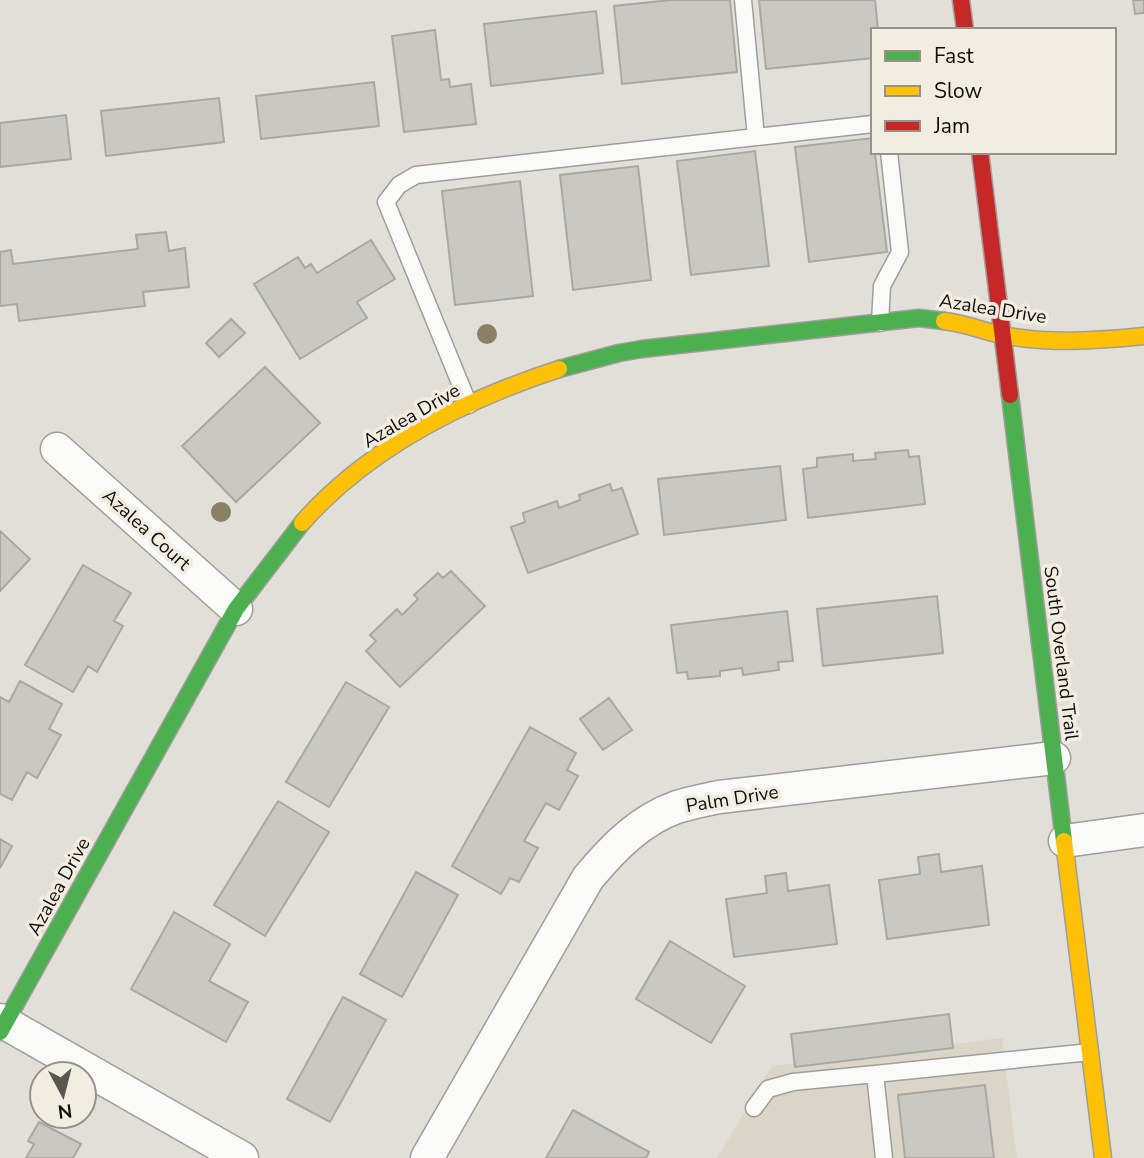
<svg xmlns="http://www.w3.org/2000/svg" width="1144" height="1158" viewBox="0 0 1144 1158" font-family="'Nunito Sans',sans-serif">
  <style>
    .built { fill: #dad5c7 }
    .building { fill: #c9c8c2; stroke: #aaa8a3; stroke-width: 2 }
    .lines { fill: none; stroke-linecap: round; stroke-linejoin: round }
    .lane-casing { stroke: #9f9e98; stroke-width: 19 }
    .street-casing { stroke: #9f9e98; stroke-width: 35 }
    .fast-casing { stroke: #9f9e98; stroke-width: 19 }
    .slow-casing { stroke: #9f9e98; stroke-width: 19 }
    .jam-casing { stroke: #9f9e98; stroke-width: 19 }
    .lane { stroke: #fafaf9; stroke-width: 16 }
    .street { stroke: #fafaf9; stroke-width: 32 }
    .fast { stroke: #4caf50; stroke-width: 16 }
    .slow { stroke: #ffc107; stroke-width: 16 }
    .jam { stroke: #c62828; stroke-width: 16 }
    .tree { fill: #8a8066 }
    .labels { text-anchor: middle; stroke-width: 7; stroke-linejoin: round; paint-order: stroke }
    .street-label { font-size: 19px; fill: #0e0d09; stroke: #f2ede1 }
  </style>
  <rect width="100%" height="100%" fill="#e1dfd8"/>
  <path class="built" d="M 1002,1038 L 1017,1158 L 717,1158 L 772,1066 Z"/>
  <path class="building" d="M 671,0 L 730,0 L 737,72 L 622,84 L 614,6 Z
    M 759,0 L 875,0 L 878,30 L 873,30 L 873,58 L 766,69 Z
    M 1133,0 L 1144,0 L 1144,13 L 1135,14 Z
    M 596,11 L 603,73 L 491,86 L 484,24 Z
    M 435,30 L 441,80 L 449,79 L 450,87 L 471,84 L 476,124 L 404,132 L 392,36 Z
    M 374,82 L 379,126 L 261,139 L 256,96 Z
    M 219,98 L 224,142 L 106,156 L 101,111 Z
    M 66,115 L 71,159 L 0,167 L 0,123 Z
    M 873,138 L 887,252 L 809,262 L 795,147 Z
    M 755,151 L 769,266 L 691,275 L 677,161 Z
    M 638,166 L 651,280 L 573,290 L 560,175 Z
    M 520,181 L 533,296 L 455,305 L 442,191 Z
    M 166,232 L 169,251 L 185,248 L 189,287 L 143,292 L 145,306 L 19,321 L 17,304 L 0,306 L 0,252 L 11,250 L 13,264 L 138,249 L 136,235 Z
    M 371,240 L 395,279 L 357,302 L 367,318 L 300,359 L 254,284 L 298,257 L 305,268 L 311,264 L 317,273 Z
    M 231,319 L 245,333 L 219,357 L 206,343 Z
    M 265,367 L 320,423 L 236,502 L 182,446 Z
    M 908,450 L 909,457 L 919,456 L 925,504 L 808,518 L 803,469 L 817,467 L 817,458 L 853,454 L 853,461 L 876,459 L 875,453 Z
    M 780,466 L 786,520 L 664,535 L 658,479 Z
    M 610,484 L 612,491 L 622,488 L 638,534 L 528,573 L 511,527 L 525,522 L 523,513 L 557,501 L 559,508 L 580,500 L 579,495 Z
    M 0,531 L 30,559 L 0,591 Z
    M 83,565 L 131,593 L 114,621 L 123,626 L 97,672 L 88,666 L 73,692 L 25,665 Z
    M 451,571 L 485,606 L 400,687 L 366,651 L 376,641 L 370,635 L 397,609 L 402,615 L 418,599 L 414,595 L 438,573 L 443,578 Z
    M 937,596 L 943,653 L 823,666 L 817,609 Z
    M 787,611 L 793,661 L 778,662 L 779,670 L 743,675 L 742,668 L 720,671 L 720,676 L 688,679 L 687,672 L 677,673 L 671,625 Z
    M 20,681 L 62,704 L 49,729 L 61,735 L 37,778 L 27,772 L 12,800 L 0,794 L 0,697 L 9,702 Z
    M 346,682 L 389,707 L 329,807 L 286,782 Z
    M 609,698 L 632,730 L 603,750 L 580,719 Z
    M 530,727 L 576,753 L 567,770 L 578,776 L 559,810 L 546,803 L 524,841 L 538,848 L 519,882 L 510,878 L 501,894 L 452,866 Z
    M 278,801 L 329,832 L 265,936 L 214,905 Z
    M 0,839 L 12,846 L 0,868 Z
    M 939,854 L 941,872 L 982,866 L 989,925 L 887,939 L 879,880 L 920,874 L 918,857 Z
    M 416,872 L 458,895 L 402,997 L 360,974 Z
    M 786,873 L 788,891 L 829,885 L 837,944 L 734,957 L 726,899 L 767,893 L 765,876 Z
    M 174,912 L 230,944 L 209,981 L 248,1002 L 226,1042 L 131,989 Z
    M 670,941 L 745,986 L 711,1043 L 636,999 Z
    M 343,997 L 386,1020 L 330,1122 L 287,1099 Z
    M 949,1014 L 953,1048 L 795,1067 L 791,1034 Z
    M 985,1085 L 994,1158 L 905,1158 L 898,1095 Z
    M 573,1110 L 649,1152 L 646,1158 L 546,1158 Z
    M 39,1122 L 81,1144 L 73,1158 L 26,1158 L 34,1144 L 28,1141 Z"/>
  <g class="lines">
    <defs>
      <path id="lane" d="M 743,0 L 756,137
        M 880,323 L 882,286 L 900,252 L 889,152
        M 469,405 L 386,202 L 399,185 L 416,175 L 873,124
        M 754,1108 L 768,1089 L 793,1082 L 875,1074
        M 884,1158 L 875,1074 L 1090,1052"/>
      <path id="street" d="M 57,449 L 236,609
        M 1065,841 L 1144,830
        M 0,1020 L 242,1158
        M 427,1158 L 588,878 C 613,848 640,820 677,807 C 690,803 705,800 719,797 L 1054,758"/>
      <path id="fast" d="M 559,369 L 619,353 L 642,349 L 919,318 L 944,321
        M 1010,395 L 1064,841
        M 0,1032 L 236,609 L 302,523"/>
      <path id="slow" d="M 944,321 C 965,323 982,331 1002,335 C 1049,344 1097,341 1144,336
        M 302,523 C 369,447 464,400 559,369
        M 1064,841 L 1103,1158"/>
      <path id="jam" d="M 961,0 L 965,30
        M 980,152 L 1010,395"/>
    </defs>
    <use href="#lane" class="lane-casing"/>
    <use href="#street" class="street-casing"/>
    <use href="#fast" class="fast-casing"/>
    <use href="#slow" class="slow-casing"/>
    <use href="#jam" class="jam-casing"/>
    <use href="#lane" class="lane"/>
    <use href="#street" class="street"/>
    <use href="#fast" class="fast"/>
    <use href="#slow" class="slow"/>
    <use href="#jam" class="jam"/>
  </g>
  <g class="tree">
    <circle cx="487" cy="334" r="10"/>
    <circle cx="221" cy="512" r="10"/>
  </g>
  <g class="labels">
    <g class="street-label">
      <text transform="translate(993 308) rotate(9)" y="7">Azalea Drive</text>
      <text transform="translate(411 415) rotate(-30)" y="7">Azalea Drive</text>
      <text transform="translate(147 529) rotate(42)" y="7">Azalea Court</text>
      <text transform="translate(1062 653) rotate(83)" y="7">South Overland Trail</text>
      <text transform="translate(732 798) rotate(-9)" y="7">Palm Drive</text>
      <text transform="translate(58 886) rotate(-61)" y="7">Azalea Drive</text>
    </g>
  </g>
  <rect x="871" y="28" width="245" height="126" fill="#f2ede1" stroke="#97938b" stroke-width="2"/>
  <rect x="885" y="51" width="35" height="10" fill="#4caf50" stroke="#97938b" stroke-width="2"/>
  <text x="934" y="63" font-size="21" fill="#0e0d09">Fast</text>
  <rect x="885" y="86" width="35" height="10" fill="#ffc107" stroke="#97938b" stroke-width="2"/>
  <text x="934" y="98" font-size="21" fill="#0e0d09">Slow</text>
  <rect x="885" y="121" width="35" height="10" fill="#c62828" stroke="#97938b" stroke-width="2"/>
  <text x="934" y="133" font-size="21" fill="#0e0d09">Jam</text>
  <g transform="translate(63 1095) rotate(173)"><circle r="33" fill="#f2ede1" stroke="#97938b" stroke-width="2"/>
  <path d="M0-5L12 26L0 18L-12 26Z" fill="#585651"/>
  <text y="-10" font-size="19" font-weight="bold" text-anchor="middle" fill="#0e0d09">N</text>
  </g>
</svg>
